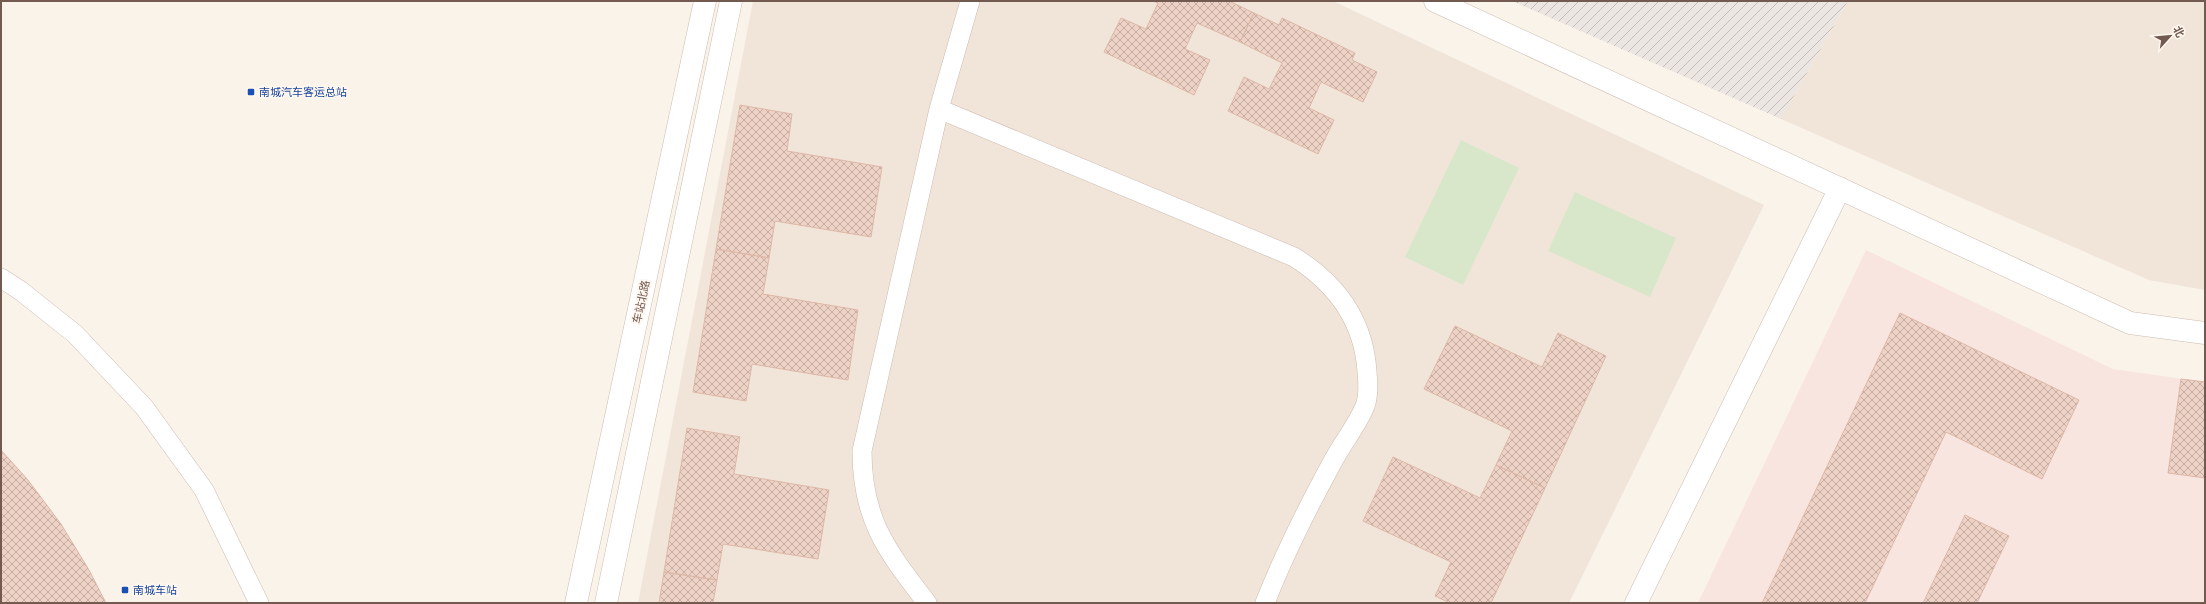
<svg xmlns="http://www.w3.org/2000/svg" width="2206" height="604" viewBox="0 0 2206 604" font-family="Quicksand,'Noto Sans SC',sans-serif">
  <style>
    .residential { fill: #f1e5d9 }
    .commercial { fill: #f9e5df }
    .industrial { fill: url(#industrial-furrows) }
    .pitch { fill: #d8e7ca }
    .building { fill: url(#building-cross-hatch); stroke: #deb8a7 }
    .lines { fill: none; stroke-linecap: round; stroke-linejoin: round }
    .lane-casing { stroke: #ccbbb1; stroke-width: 20 }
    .street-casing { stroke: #ccbbb1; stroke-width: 23 }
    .secondary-casing { stroke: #cebbaf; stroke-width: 23 }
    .lane { stroke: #fff; stroke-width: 19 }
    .street { stroke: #fff; stroke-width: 22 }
    .secondary { stroke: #fff; stroke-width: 22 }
    .transit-dot { fill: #1a4fb4; stroke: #fdf7f0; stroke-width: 1.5 }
    .labels { text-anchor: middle; stroke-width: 4; stroke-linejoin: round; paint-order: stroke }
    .transit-label { font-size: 11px; fill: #164399; stroke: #fdf7f0; text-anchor: start }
    .street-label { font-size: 11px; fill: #725a50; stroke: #fdf7f0 }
  </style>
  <defs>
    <pattern id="industrial-furrows" width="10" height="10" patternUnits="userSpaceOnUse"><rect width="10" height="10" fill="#ece6e2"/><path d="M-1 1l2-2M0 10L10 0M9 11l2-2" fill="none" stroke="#c4bdba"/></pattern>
    <pattern id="building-cross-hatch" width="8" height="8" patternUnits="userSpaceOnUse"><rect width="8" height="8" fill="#edd2c5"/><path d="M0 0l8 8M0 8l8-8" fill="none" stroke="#c4ada2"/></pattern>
  </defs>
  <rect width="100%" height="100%" fill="#faf3ea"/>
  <path class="residential" d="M 753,1 L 1333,1 L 1764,205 L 1569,603 L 638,603 Z
    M 1848,1 L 2205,1 L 2205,290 L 2149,280 L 1781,119 Z"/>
  <path class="commercial" d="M 1866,250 L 2113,369 L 2205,382 L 2205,603 L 1698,603 Z"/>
  <path class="industrial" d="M 1512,1 L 1848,1 L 1781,119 Z"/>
  <path class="pitch" d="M 1461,140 L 1519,168 L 1463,285 L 1405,257 Z
    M 1575,192 L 1676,238 L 1650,297 L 1548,251 Z"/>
  <path class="building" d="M 1153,1 L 1229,1 L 1254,13 L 1240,42 L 1197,23 L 1185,49 L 1210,60 L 1194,95 L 1104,52 L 1121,18 L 1146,29 L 1158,3 Z
    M 1254,13 L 1279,25 L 1282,18 L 1355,53 L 1352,60 L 1377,72 L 1363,102 L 1321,82 L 1309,108 L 1334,120 L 1318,154 L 1228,111 L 1244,77 L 1269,89 L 1282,63 L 1240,42 Z
    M 740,105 L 792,114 L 787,151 L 882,167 L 871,237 L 775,221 L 769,258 L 716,249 Z
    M 716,249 L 769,258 L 763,294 L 858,310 L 848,380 L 752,364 L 746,401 L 693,392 Z
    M 1900,313 L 2079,400 L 2042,479 L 1946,432 L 1865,603 L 1762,603 Z
    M 1455,326 L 1542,367 L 1558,333 L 1606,356 L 1545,488 L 1496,465 L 1512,431 L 1424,389 Z
    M 2181,379 L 2205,382 L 2205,478 L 2168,473 Z
    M 687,428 L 740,437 L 734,474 L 829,490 L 818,559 L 723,544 L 717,580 L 664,572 Z
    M 1,450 L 28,480 L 61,524 L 89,570 L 106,603 L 1,603 Z
    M 1393,457 L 1480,498 L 1496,465 L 1545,488 L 1491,603 L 1450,603 L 1435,596 L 1451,562 L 1363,521 Z
    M 1965,515 L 2009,536 L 1977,603 L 1923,603 Z
    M 664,572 L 717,580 L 713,603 L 659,603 Z"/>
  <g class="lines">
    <defs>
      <path id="lane" d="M 939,109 L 1294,257 C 1337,284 1364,321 1367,372 C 1368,382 1369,396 1365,406 C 1359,422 1342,444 1333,461 C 1308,507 1284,554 1265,603
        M 1,278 L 21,291 L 75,334 L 144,407 L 204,490 L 259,603
        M 927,603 C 887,551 862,520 862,451 L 939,109 L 970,1"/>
      <path id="street" d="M 1435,1 L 2130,323 L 2205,333
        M 1636,603 L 1840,188"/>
      <path id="secondary" d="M 576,603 L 705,1
        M 606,603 L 731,1"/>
    </defs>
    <use href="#lane" class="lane-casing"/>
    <use href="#street" class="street-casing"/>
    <use href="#secondary" class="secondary-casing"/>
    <use href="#lane" class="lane"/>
    <use href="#street" class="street"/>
    <use href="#secondary" class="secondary"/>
  </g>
  <g class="transit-dot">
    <rect x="247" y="88" width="8" height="8" rx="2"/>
    <rect x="121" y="586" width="8" height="8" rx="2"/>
  </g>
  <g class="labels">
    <g class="transit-label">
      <text x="259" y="96">南城汽车客运总站</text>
      <text x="133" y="594">南城车站</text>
    </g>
    <g class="street-label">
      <text transform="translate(641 302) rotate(-78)" y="4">车站北路</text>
    </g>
  </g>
  <rect width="2206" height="604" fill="none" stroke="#725a50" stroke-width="4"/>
  <g transform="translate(2170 36) rotate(63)" stroke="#fdf7f0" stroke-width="3" paint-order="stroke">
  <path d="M0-3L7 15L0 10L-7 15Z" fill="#725a50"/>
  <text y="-6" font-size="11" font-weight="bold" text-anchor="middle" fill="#725a50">北</text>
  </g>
</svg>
